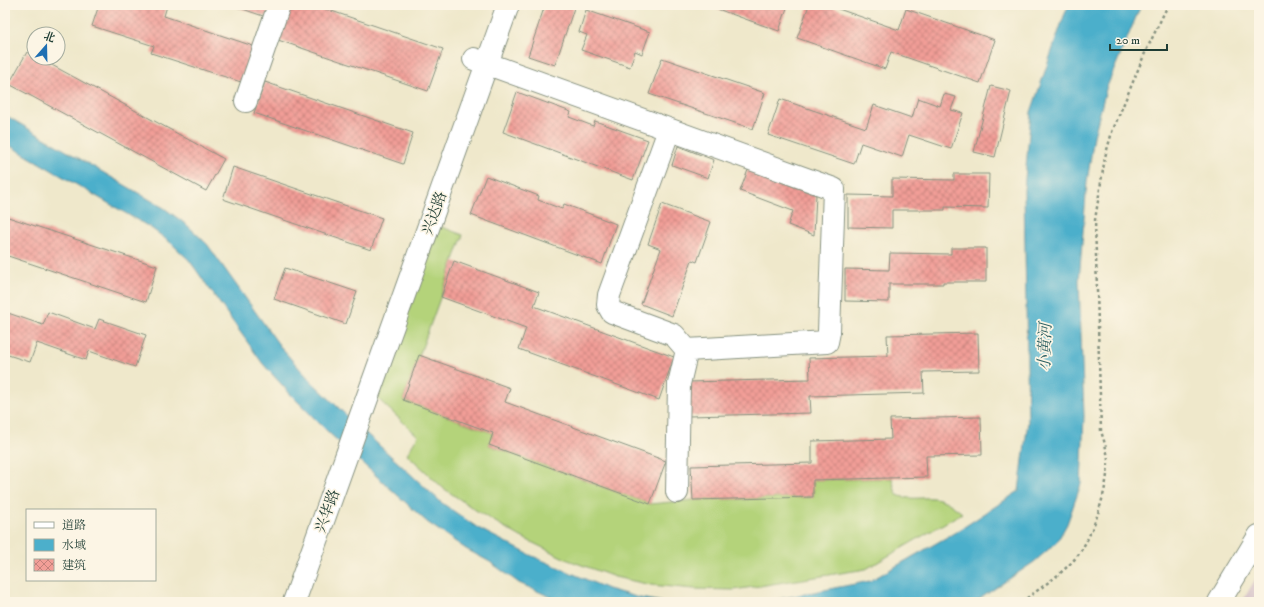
<svg xmlns="http://www.w3.org/2000/svg" width="1264" height="607" viewBox="0 0 1264 607" font-family="'IM FELL DW Pica','Noto Serif SC',serif">
  <style>
    .railway { fill: #d2bdc6 }
    .grass { fill: #b4d37a; stroke: #6a8857 }
    .water { fill: #4cafcb; stroke: #367680 }
    .building { fill: url(#building-cross-hatch) }
    .lines { fill: none; stroke-linecap: round; stroke-linejoin: round }
    .minor-casing { stroke: #879280; stroke-width: 24 }
    .path { stroke: #879280; stroke-width: 2.5; stroke-dasharray: 3 3; stroke-linecap: butt }
    .minor { stroke: #fff; stroke-width: 22 }
    .labels { text-anchor: middle; stroke-width: 3.5; stroke-linejoin: round; paint-order: stroke }
    .street-label { font-size: 15px; fill: #1f3d34; stroke: #fcf5e5 }
    .water-label { font-size: 16px; font-style: italic; fill: #2c5f61; stroke: #fcf5e5 }
  </style>
  <defs>
    <pattern id="building-cross-hatch" width="8" height="8" patternUnits="userSpaceOnUse"><rect width="8" height="8" fill="#f29e97"/><path d="M0 0l8 8M0 8l8-8" fill="none" stroke="#c3827c"/></pattern>
  </defs>
  <rect width="100%" height="100%" fill="#fcf5e5"/>
  <filter id="ink" filterUnits="userSpaceOnUse"><feTurbulence type="fractalNoise" baseFrequency=".025" numOctaves="2"/><feDisplacementMap in="SourceGraphic" scale="8" xChannelSelector="R" yChannelSelector="G"/><feConvolveMatrix kernelMatrix="1 2 1 2 8 2 1 2 1" color-interpolation-filters="sRGB"/></filter>
  <filter id="wash" filterUnits="userSpaceOnUse"><feTurbulence type="fractalNoise" baseFrequency=".012" numOctaves="4" result="noise"/><feDisplacementMap in="SourceGraphic" scale="16" xChannelSelector="R" yChannelSelector="G"/><feGaussianBlur stdDeviation="0.9" result="paint"/><feColorMatrix in="noise" values="0 0 0 0 0 0 0 0 0 0 0 0 0 0 0 0 0 1.4 0 .05"/><feComposite in="paint" operator="in"/></filter>
  <g filter="url(#wash)">
    <rect width="100%" height="100%" fill="#efe8cb"/>
    <path class="railway" d="M 1259,573 L 1259,602 L 1242,602 Z"/>
    <path class="grass" d="M 439,226 L 463,235 L 403,400 L 493,433 L 489,445 L 650,504 L 693,500 L 813,497 L 813,480 L 892,478 L 896,494 C 907,501 920,497 934,498 C 945,499 953,506 962,513 L 866,569 L 734,590 L 695,589 L 651,585 L 615,577 L 568,560 L 521,537 L 480,513 L 443,488 L 407,454 L 418,436 L 377,398 Z"/>
    <path class="water" d="M 1069,5 L 1141,5 L 1106,89 L 1094,136 L 1087,182 L 1079,281 L 1084,416 L 1081,484 L 1067,524 L 1057,542 L 1034,562 L 975,602 L 763,602 L 870,581 L 961,529 L 1019,491 L 1028,421 L 1024,190 L 1031,112 L 1064,16 Z
      M 5,115 L 164,208 L 187,225 L 207,244 L 282,349 L 310,380 L 344,413 L 442,503 L 478,528 L 530,555 L 608,589 L 640,598 L 662,602 L 562,602 L 519,583 L 490,562 L 466,549 L 427,522 L 327,431 L 292,396 L 263,364 L 189,260 L 171,243 L 151,228 L 5,143 Z"/>
    <g id="blocks">
      <path class="building" d="M 99,5 L 163,5 L 167,6 L 164,16 L 253,46 L 241,82 L 151,53 L 154,46 L 92,26 Z
        M 231,5 L 270,5 L 266,17 Z
        M 290,5 L 314,5 L 443,49 L 428,91 L 278,40 Z
        M 545,5 L 575,5 L 555,65 L 528,56 Z
        M 706,5 L 788,5 L 779,31 Z
        M 809,5 L 827,5 L 899,30 L 906,9 L 995,40 L 980,83 L 891,52 L 885,69 L 797,38 Z
        M 586,10 L 650,32 L 642,54 L 635,51 L 630,67 L 581,50 L 587,35 L 579,32 Z
        M 27,52 L 34,55 L 34,58 L 39,58 L 224,159 L 206,191 L 9,84 Z
        M 662,58 L 765,93 L 753,129 L 649,94 Z
        M 265,82 L 413,133 L 403,164 L 254,113 Z
        M 991,86 L 1011,91 L 995,157 L 974,152 Z
        M 517,92 L 571,112 L 569,117 L 593,126 L 595,121 L 648,140 L 633,180 L 503,132 Z
        M 944,94 L 956,97 L 951,110 L 963,113 L 951,149 L 909,135 L 902,157 L 861,143 L 854,164 L 768,135 L 780,99 L 866,128 L 874,105 L 912,118 L 918,98 L 940,106 Z
        M 678,146 L 714,160 L 708,178 L 672,165 Z
        M 233,167 L 382,218 L 371,250 L 223,199 Z
        M 748,170 L 816,195 L 814,235 L 788,225 L 793,211 L 740,191 Z
        M 954,174 L 989,174 L 988,208 L 945,207 L 945,210 L 892,210 L 892,228 L 848,227 L 848,195 L 892,196 L 892,179 L 954,180 Z
        M 486,176 L 539,196 L 538,200 L 562,209 L 564,204 L 616,224 L 602,264 L 471,215 Z
        M 662,204 L 711,222 L 697,262 L 692,260 L 672,316 L 641,304 L 661,249 L 648,244 Z
        M 5,216 L 157,266 L 146,302 L 5,255 Z
        M 951,248 L 986,248 L 986,282 L 943,282 L 943,284 L 889,284 L 889,302 L 845,301 L 845,269 L 889,270 L 890,253 L 951,254 Z
        M 454,261 L 539,292 L 534,306 L 674,357 L 659,400 L 519,349 L 526,328 L 441,297 Z
        M 285,268 L 357,292 L 346,324 L 274,299 Z
        M 5,312 L 43,325 L 48,312 L 95,329 L 99,319 L 146,335 L 135,367 L 89,351 L 86,360 L 37,343 L 30,362 L 5,354 Z
        M 978,333 L 979,371 L 923,372 L 924,393 L 810,396 L 811,413 L 689,416 L 688,382 L 810,379 L 809,358 L 888,356 L 887,335 Z
        M 419,355 L 510,388 L 505,402 L 666,461 L 650,504 L 489,445 L 493,433 L 403,400 Z
        M 981,417 L 982,455 L 926,456 L 927,477 L 813,480 L 813,497 L 693,500 L 691,466 L 812,463 L 812,441 L 891,439 L 890,419 Z"/>
    </g>
  </g>
  <g filter="url(#ink)">
    <use href="#blocks" fill-opacity="0" stroke="#879280" stroke-width="1"/>
    <g class="lines">
      <defs>
        <path id="minor" d="M 474,59 L 834,189 L 829,332 L 827,342 L 687,350
          M 246,101 L 279,5
          M 669,130 L 609,295 L 608,305 L 612,312 L 674,335 L 687,350
          M 677,492 L 679,384 L 687,350
          M 294,602 L 508,5
          M 1219,602 L 1259,536"/>
      </defs>
      <use href="#minor" class="minor-casing"/>
      <path class="path" d="M 1022,602 C 1041,587 1063,574 1078,555 C 1094,533 1107,491 1108,463 C 1108,452 1104,441 1101,431 L 1095,220 L 1105,157 L 1112,132 L 1145,53 L 1168,5"/>
      <use href="#minor" class="minor"/>
    </g>
  </g>
  <g class="labels">
    <g class="street-label">
      <text transform="translate(434 213) rotate(-70)" y="5">兴达路</text>
      <text transform="translate(327 511) rotate(-70)" y="5">兴华路</text>
    </g>
    <g class="water-label">
      <text transform="translate(1044 347) rotate(-88)" y="6">小黄河</text>
    </g>
  </g>
  <rect width="1264" height="607" fill="none" stroke="#fcf5e5" stroke-width="20"/>
  <rect x="26" y="509" width="130" height="72" fill="#fcf5e5" stroke="#a4ab9e"/>
  <rect x="34" y="522" width="20" height="6" fill="#ffffff" stroke="#a4ab9e"/>
  <text x="62" y="529" font-size="12" fill="#1f3d34">道路</text>
  <rect x="34" y="539" width="20" height="12" fill="#4cafcb" stroke="#a4ab9e"/>
  <text x="62" y="549" font-size="12" fill="#1f3d34">水域</text>
  <rect x="34" y="559" width="20" height="12" fill="url(#building-cross-hatch)" stroke="#a4ab9e"/>
  <text x="62" y="569" font-size="12" fill="#1f3d34">建筑</text>
  <g transform="translate(46 46) rotate(20)"><circle r="19" fill="#fcf5e5" stroke="#a4ab9e"/>
  <path d="M0-3L7 15L0 10L-7 15Z" fill="#1f6fb2"/>
  <text y="-6" font-size="11" font-weight="bold" text-anchor="middle" fill="#1f3d34">北</text>
  </g>
  <path d="M1110 44v6h57v-6" fill="none" stroke="#1f3d34" stroke-width="2"/>
  <text x="1116" y="44" font-size="12" fill="#1f3d34" stroke="#fcf5e5" stroke-width="3" paint-order="stroke">20 m</text>
</svg>
